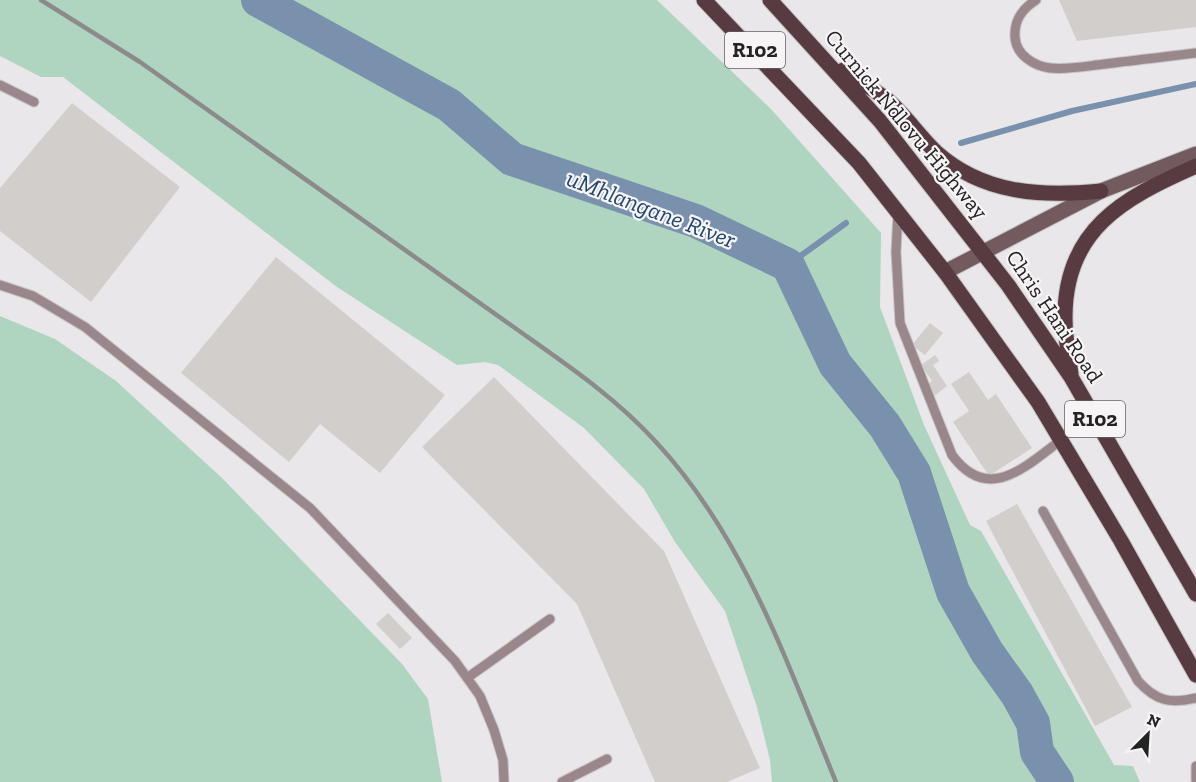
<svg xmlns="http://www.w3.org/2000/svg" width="1196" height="782" viewBox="0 0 1196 782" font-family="'Zilla Slab',serif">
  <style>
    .green { fill: #afd4c0 }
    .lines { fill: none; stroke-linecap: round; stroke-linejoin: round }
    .stream { stroke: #7991ad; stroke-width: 6 }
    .river { stroke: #7991ad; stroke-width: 34 }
    .building { fill: #d1cecc }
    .lane-casing { stroke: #c6c4c6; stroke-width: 11 }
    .secondary-casing { stroke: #c6c4c6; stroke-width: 17 }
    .primary-casing { stroke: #c6c4c6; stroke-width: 17 }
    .lane { stroke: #99878b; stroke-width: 9 }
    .secondary { stroke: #735a5f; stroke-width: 15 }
    .primary { stroke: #583a41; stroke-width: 15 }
    .rail { stroke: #8c8b8c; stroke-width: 4.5 }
    .labels { text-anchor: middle; stroke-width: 4.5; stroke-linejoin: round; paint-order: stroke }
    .shield { fill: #f7f4f6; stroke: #636263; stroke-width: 1.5 }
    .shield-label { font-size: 21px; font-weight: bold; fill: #242324 }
    .street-label { font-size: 22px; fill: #242324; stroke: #f7f4f6 }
    .water-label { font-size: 24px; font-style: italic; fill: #21476e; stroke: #f7f4f6 }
  </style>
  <rect width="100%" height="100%" fill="#e9e7e9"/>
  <path class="green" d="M 0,0 L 657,0 L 771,109 L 881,233 L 880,307 L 924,425 L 970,525 L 981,531 L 1114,765 L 1133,766 L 1140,782 L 772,782 L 770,760 L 757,707 L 725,611 L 675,542 L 644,489 L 584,428 L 498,365 L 485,362 L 457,365 L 337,287 L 63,77 L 41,77 L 0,56 Z
    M 0,316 L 55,339 L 116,381 L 221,477 L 402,664 L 428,699 L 442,782 L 0,782 Z"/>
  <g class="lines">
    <path class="stream" d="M 961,143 L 1072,111 L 1196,84
      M 788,265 L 846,223"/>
    <path class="river" d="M 258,0 L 449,105 L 512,159 L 696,221 L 788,265 L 835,364 L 885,426 L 914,473 L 953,592 L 987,652 L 1017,694 L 1033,723 L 1037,752 L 1057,782"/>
  </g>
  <path class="building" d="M 1059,0 L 1196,0 L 1196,27 L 1077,41 Z
    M 72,103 L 180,187 L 91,302 L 0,231 L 0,188 Z
    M 276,257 L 445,395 L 380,473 L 320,424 L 289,462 L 181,373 Z
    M 930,323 L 943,333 L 925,355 L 912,345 Z
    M 935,355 L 939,361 L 933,365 L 947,386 L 934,396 L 927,385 L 932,381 L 921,365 Z
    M 969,372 L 988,400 L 996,394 L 1032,448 L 989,476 L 953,422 L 969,411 L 951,384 Z
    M 494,377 L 664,551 L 760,768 L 727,782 L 655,782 L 577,604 L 422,447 Z
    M 1017,504 L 1132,707 L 1095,726 L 986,521 Z
    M 388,613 L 412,638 L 400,649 L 376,624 Z"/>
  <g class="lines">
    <defs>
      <path id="lane" d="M 1036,0 C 1022,9 1014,20 1015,37 C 1016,55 1034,66 1050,68 C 1067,70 1087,66 1105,64 C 1135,60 1166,57 1196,53
        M 0,85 L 34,102
        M 898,212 L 896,252 L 900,323 L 952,455 C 988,504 1025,467 1061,440
        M 0,285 L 33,296 L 85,327 L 310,508 L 455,661 L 480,696 L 494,730 L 503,760 L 504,782
        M 1043,511 L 1138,681 C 1156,701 1170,704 1196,698
        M 467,678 L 550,619
        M 1196,766 L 1196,780
        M 562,782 L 607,759"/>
      <path id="secondary" d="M 945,272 L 1101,191 L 1196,154"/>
      <path id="primary" d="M 704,0 L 859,163 L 945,272 L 1038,402 L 1121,541 L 1196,675
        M 770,0 L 880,121 L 1008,285 L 1071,377 L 1196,594
        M 843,70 C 857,79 871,88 885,98 C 904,113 918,135 936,152 C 983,194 1041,197 1101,191
        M 1071,374 C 1069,356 1065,337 1065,319 C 1064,230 1123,198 1196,166"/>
    </defs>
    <use href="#lane" class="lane-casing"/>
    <use href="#secondary" class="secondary-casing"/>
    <use href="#primary" class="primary-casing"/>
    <use href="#lane" class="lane"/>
    <use href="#secondary" class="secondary"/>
    <use href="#primary" class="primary"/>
    <path class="rail" d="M 41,0 L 140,62 L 522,333 C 569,366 617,399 656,442 C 745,538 787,663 836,782"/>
  </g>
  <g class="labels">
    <g class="shield">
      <rect x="725" y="32" width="60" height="36" rx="4.5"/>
      <rect x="1065" y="401" width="60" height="36" rx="4.5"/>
    </g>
    <g class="shield-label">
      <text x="755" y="57">R102</text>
      <text x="1095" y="426">R102</text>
    </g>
    <g class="street-label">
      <text transform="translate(907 124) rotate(50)" y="8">Curnick Ndlovu Highway</text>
      <text transform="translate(1055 316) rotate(56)" y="8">Chris Hani Road</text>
    </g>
    <g class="water-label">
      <text transform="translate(651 209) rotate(21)" y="8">uMhlangane River</text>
    </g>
  </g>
  <g transform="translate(1148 734) rotate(24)" stroke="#f7f4f6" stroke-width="4.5" paint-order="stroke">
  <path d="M0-4.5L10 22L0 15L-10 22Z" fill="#242324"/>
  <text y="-9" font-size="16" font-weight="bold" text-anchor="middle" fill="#242324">N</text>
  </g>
</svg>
